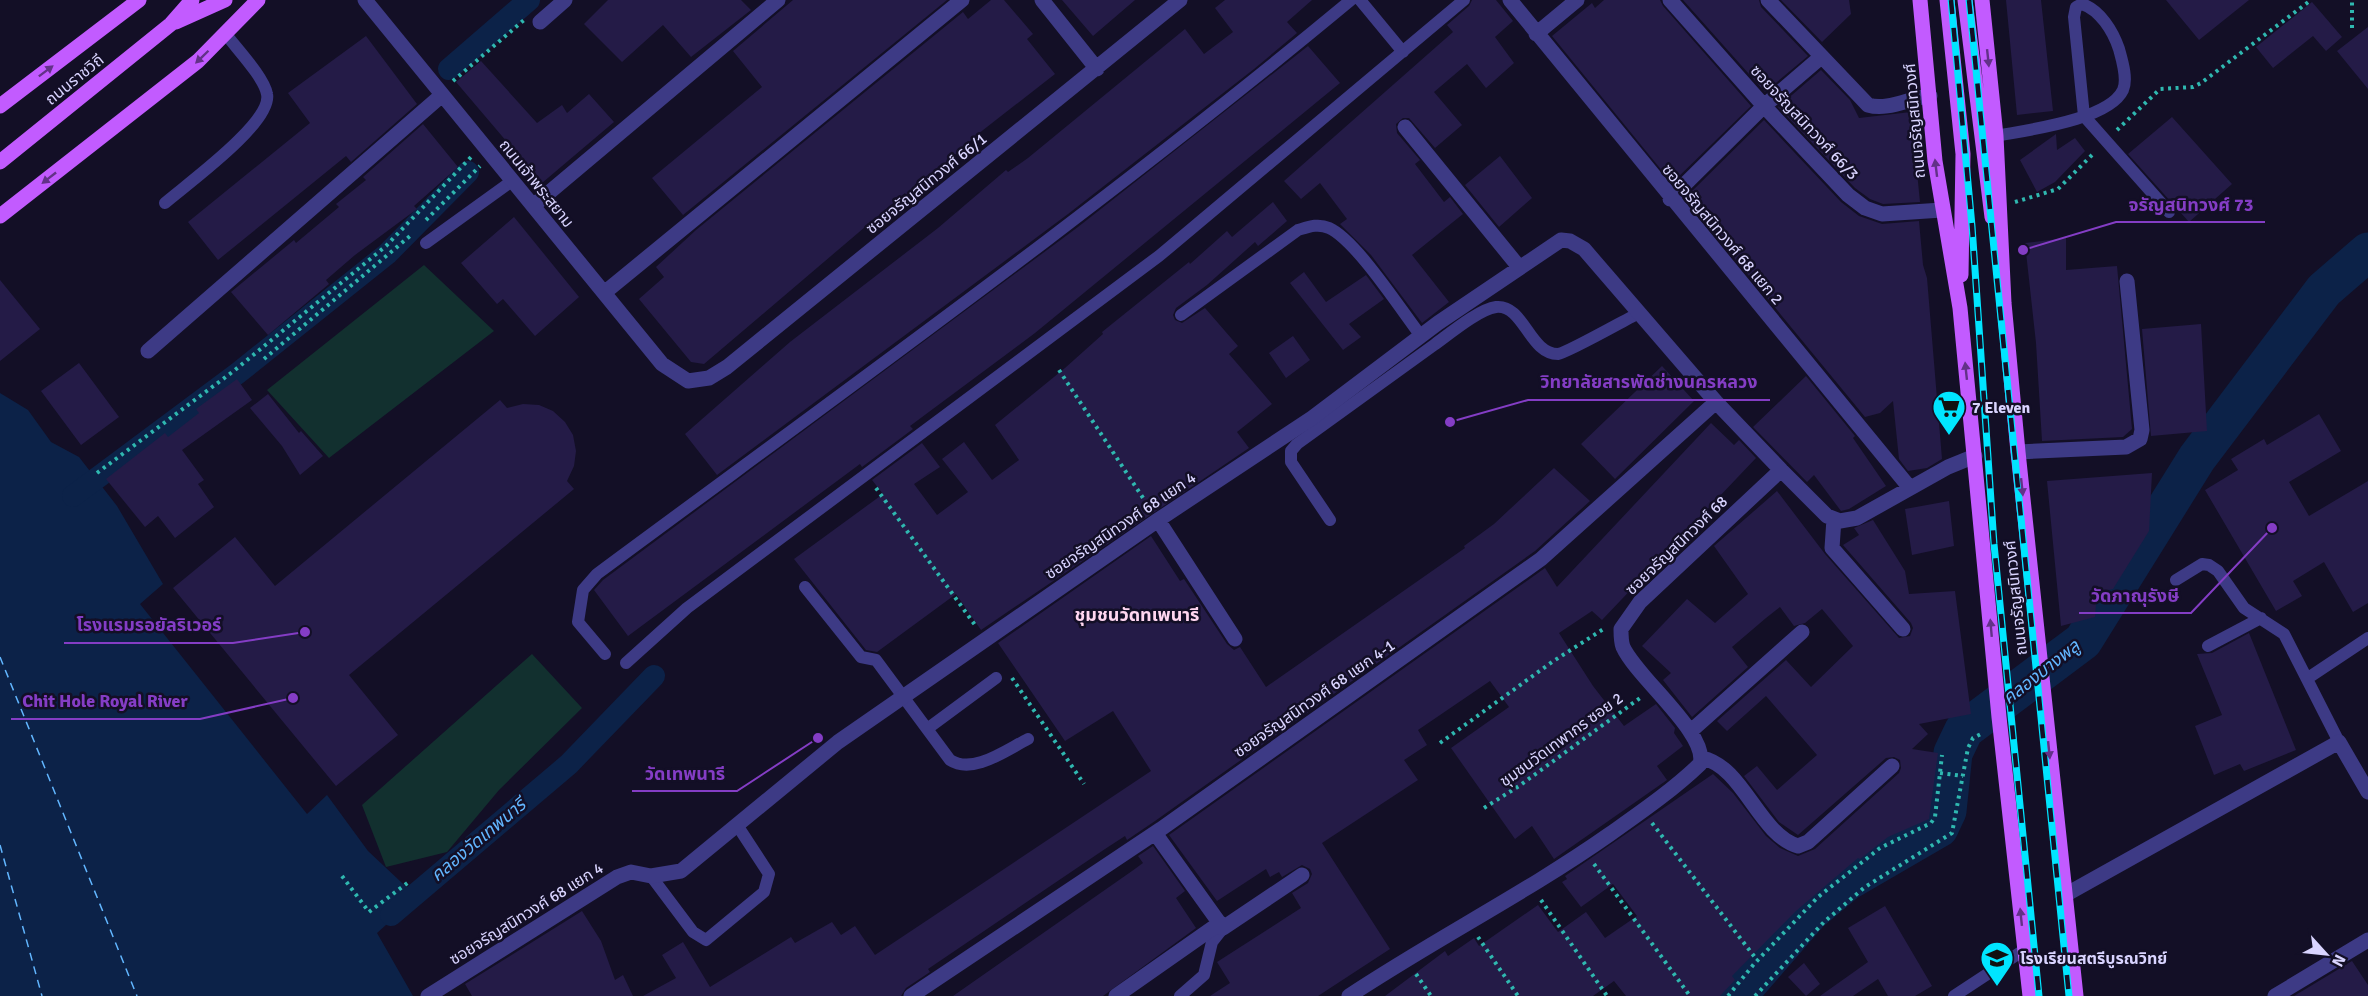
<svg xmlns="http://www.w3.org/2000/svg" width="2368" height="996" viewBox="0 0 2368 996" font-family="Signika,'Noto Sans Thai',sans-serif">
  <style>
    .green { fill: #12302f }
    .water { fill: #0c2248 }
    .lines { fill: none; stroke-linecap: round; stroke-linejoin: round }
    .canal { stroke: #0c2248; stroke-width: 22 }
    .river { stroke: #0c2248; stroke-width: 39 }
    .ferry { stroke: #62b6ff; stroke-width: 1.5; stroke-dasharray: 8 6; stroke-linecap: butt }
    .building { fill: #241b47 }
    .path { stroke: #2fb8b0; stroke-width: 4; stroke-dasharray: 3 4.5; stroke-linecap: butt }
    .service { stroke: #3d3a85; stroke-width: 12 }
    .minor { stroke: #3d3a85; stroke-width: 15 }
    .tertiary { stroke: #3d3a85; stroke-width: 15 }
    .primary { stroke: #c25bff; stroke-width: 15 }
    .rail-casing { stroke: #00e5ff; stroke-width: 7 }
    .rail { stroke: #130f26; stroke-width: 4.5; stroke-dasharray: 14; stroke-linecap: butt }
    .oneway { fill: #623188 }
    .labels { text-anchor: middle; stroke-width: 5; stroke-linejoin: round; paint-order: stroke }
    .street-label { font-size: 16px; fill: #d9d4ff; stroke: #130f26 }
    .poi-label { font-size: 16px; font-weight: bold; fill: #d9d4ff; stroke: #130f26; text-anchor: start }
    .neighbourhood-label { font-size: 18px; font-weight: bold; fill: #ffd6f0; stroke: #130f26 }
    .water-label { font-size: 18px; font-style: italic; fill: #62b6ff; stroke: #130f26 }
    .leader { fill: none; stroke: #843dc5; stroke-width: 2 }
    .callout-dot { fill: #843dc5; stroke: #130f26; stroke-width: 2 }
    .callout-label { font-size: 18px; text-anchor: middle; font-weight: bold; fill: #843dc5; stroke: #130f26; stroke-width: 5; stroke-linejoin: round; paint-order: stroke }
  </style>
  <rect width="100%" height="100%" fill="#130f26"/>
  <path class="green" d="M 424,265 L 494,331 L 329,458 L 267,390 Z
    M 532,654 L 582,708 L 499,790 L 447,852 L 386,867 L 362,805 Z"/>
  <path class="water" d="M 0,393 L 28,410 L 51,442 L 79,457 L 117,506 L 163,584 L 140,604 L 307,814 L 327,795 L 368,851 L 417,897 L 377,933 L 413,996 L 0,996 Z"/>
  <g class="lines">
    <path class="canal" d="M 449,69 L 529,0
      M 73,496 L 238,373 L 387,254 L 468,172
      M 391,915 L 569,764 L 654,676"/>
    <path class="river" d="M 1737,996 L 1810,912 L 1846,882 L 1939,828 L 1947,811 L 1953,753 L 1964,730 L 2083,641 L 2197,458 L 2324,290 L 2368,252"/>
    <path class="ferry" d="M 0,657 L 137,996
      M 0,845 L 42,996"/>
  </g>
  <path class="building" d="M 608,0 L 741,0 L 751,10 L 691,57 L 663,25 L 622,62 L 584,24 Z
    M 793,0 L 947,0 L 683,215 L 652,178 L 762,87 L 733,51 Z
    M 991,0 L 1004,0 L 1033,34 L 1027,39 L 1055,74 L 978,134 L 919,187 L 907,196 L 905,193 L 704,364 L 691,362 L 639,299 L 664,277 L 656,267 L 696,230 L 963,12 L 968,19 Z
    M 1062,0 L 1135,0 L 1093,36 Z
    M 1225,0 L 1312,0 L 1287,22 L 1297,33 L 1254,69 L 1068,214 L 717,475 L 685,434 L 790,342 L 938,228 L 1006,170 L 1008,172 L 1028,158 L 1185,29 L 1204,54 L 1233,32 L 1215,8 Z
    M 1472,0 L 1496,0 L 1513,21 L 1495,37 L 1514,63 L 1486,88 L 1467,64 L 1434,92 L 1462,125 L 1435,148 L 1409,118 L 1403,118 L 1396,124 L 1397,133 L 1420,160 L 1415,164 L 1444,202 L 1450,197 L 1463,214 L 1412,255 L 1449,302 L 1422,323 L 1371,255 L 1340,224 L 1347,219 L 1320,183 L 1301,199 L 1284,181 L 1453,32 L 1447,25 L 1469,6 Z
    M 1604,0 L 1660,0 L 1663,6 L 1751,106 L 1672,183 L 1552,36 L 1592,3 L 1595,8 Z
    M 1683,0 L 1759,0 L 1761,7 L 1808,56 L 1765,92 Z
    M 1781,0 L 1849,0 L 1851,14 L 1822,42 Z
    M 2006,0 L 2041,0 L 2053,111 L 2017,115 Z
    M 2166,0 L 2249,0 L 2199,40 Z
    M 2312,2 L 2342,37 L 2326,51 L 2313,36 L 2273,68 L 2256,47 Z
    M 2368,27 L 2368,89 L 2337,51 Z
    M 366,36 L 417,104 L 351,162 L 346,156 L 218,260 L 188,222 L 310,123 L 288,93 Z
    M 1308,46 L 1340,83 L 1035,333 L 910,426 L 913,429 L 862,467 L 860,464 L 628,636 L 594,590 L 603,580 L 1078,227 Z
    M 481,61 L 537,123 L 562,105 L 567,113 L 589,94 L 614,122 L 542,183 L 456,82 Z
    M 1821,70 L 1850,100 L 1859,118 L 1911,112 L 1920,202 L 1883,204 L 1870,199 L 1855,188 L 1778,107 Z
    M 2172,117 L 2232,184 L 2189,222 L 2128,154 Z
    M 1764,120 L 1841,202 L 1859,216 L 1882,224 L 1919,221 L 1923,265 L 1927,278 L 1942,459 L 1927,468 L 1908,471 L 1899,459 L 1893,401 L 1880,413 L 1865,417 L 1685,198 Z
    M 423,124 L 458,167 L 414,206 L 417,209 L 355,255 L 326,280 L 329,284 L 268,335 L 231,292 L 294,240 L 296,243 L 339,207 L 336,204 L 366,180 L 363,177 Z
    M 2056,134 L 2057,150 L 2075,138 L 2085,151 L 2055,182 L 2037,192 L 2020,160 Z
    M 1500,156 L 1532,198 L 1499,227 L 1465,185 Z
    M 1273,202 L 1287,221 L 1258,246 L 1255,242 L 1207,285 L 1176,308 L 1173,315 L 1175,320 L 1182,323 L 1205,308 L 1238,346 L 1229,354 L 1272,404 L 1237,432 L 1249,448 L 981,630 L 956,594 L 877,652 L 866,650 L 794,559 L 883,494 L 872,480 L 922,443 L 940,467 L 914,484 L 937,515 L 968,492 L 942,459 L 964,442 L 992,480 L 1019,460 L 995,425 L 1065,368 L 1103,334 L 1102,332 L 1189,262 L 1190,264 L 1227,231 L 1232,237 Z
    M 514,217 L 579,297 L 535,336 L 503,299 L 497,304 L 461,263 Z
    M 2066,238 L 2066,270 L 2117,266 L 2132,429 L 2123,437 L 2042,441 L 2036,343 L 2025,243 Z
    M 1304,272 L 1326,302 L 1366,275 L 1384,299 L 1349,324 L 1361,337 L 1343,350 L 1290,283 Z
    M 0,280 L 40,329 L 0,361 Z
    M 2201,324 L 2207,431 L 2151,436 L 2142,329 Z
    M 1293,336 L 1310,360 L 1286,378 L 1269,353 Z
    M 79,363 L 119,417 L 81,445 L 41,391 Z
    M 1662,366 L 1694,401 L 1615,479 L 1581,444 Z
    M 1806,376 L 1855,436 L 1853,438 L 1886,486 L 1849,509 L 1841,511 L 1814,475 L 1807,482 L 1753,427 Z
    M 237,379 L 252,400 L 182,450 L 204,480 L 198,484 L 214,507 L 175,538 L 158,516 L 145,527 L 106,479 L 165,433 L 168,437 L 199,413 L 196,409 Z
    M 268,394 L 299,433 L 301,431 L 323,456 L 300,475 L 282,446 L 250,408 Z
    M 500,400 L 507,408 L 523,404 L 539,405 L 553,411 L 565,422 L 573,435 L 576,451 L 574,466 L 567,481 L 574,489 L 349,675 L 398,735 L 336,786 L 173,588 L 235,537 L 275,586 Z
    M 2319,414 L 2341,451 L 2289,482 L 2309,516 L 2368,481 L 2368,603 L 2353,612 L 2324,562 L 2293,581 L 2302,596 L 2276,611 L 2205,490 L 2238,470 L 2231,459 L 2264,439 L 2267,445 Z
    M 1711,423 L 1734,445 L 1739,440 L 1756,458 L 1602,620 L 1592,611 L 1559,633 L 1593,686 L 1624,726 L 1656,704 L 1675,728 L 1674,733 L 1683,746 L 1657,766 L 1667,780 L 1554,859 L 1532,826 L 1515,839 L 1451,748 L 1509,707 L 1490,681 L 1418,730 L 1427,745 L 1404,760 L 1418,780 L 1322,843 L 1390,949 L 1318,996 L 1210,996 L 1230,983 L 1217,962 L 1301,908 L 1292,893 L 1308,883 L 1312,874 L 1310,869 L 1302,865 L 1282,877 L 1279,872 L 1270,877 L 1266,869 L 1217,901 L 1169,835 L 1545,568 L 1557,587 Z
    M 1554,468 L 1590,501 L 1535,551 L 1155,821 L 1127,840 L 1125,836 L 1105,849 L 928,969 L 930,972 L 906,988 L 901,996 L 643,996 L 676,978 L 662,955 L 683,942 L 710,987 L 791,937 L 795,943 L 832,922 L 841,935 L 855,926 L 875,955 L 1151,771 L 1113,711 L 1065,741 L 998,643 L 1151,536 L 1180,581 L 1184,579 L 1227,644 L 1234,650 L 1240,647 L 1266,687 L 1465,548 L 1464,546 L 1494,524 Z
    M 2152,473 L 2149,531 L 2113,589 L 2097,592 L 2095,617 L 2061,626 L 2047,481 Z
    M 1777,491 L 1825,554 L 1899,638 L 1910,636 L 1913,628 L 1911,623 L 1843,545 L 1859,535 L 1854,528 L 1873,520 L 1905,571 L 1909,594 L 1955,591 L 1971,714 L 1919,724 L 1928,734 L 1912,749 L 1938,753 L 1929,819 L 1888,837 L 1860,859 L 1858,858 L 1796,911 L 1732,976 L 1735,980 L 1720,996 L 1626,996 L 1614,981 L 1593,996 L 1385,996 L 1445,951 L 1448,956 L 1474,938 L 1479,946 L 1538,905 L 1558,932 L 1586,912 L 1605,938 L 1637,916 L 1613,884 L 1581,907 L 1562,882 L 1567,879 L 1565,876 L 1713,774 L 1733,793 L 1766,836 L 1780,848 L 1798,856 L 1815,849 L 1899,773 L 1901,768 L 1900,760 L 1894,757 L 1886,758 L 1798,835 L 1779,822 L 1744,776 L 1757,766 L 1777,790 L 1817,755 L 1766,696 L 1727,731 L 1717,721 L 1786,660 L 1811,687 L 1853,646 L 1822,609 L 1805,623 L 1794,626 L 1780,607 L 1766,618 L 1732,647 L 1748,667 L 1692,717 L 1663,680 L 1671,673 L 1642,646 L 1687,599 L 1715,623 L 1748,594 L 1714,546 Z
    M 1949,501 L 1954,546 L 1912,555 L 1905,509 Z
    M 2249,633 L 2296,750 L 2244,771 L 2240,764 L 2214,775 L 2195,726 L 2222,715 L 2197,654 L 2212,653 Z
    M 1153,846 L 1185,891 L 1176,898 L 1196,928 L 1103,996 L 953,996 L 1132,871 L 1143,863 L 1138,856 Z
    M 1885,906 L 1932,986 L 1915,996 L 1888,996 L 1878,979 L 1853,996 L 1820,996 L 1868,962 L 1848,928 Z
    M 582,911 L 601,941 L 615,980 L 623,975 L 633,996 L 472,996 L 465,984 Z
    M 2352,961 L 2368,985 L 2368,996 L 2294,996 Z
    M 1804,963 L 1820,984 L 1806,996 L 1788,977 Z"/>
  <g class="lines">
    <path class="path" d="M 2352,28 L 2352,0
      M 453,81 L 524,20
      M 2117,130 L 2160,89 L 2193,87 L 2201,83 L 2311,0
      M 2015,202 L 2058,189 L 2095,152
      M 426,220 L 480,166
      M 264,359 L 410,236
      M 1059,370 L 1149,507
      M 97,473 L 235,370 L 386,246 L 471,157
      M 876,488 L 975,625
      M 1012,678 L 1084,784
      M 1440,743 L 1552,662 L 1605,628
      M 1940,773 L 1963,776
      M 1484,808 L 1519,786 L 1640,698
      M 1652,823 L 1757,960
      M 1594,864 L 1690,996
      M 342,876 L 369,912 L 410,881
      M 1541,900 L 1607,996
      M 1478,937 L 1518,996
      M 1416,974 L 1431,996
      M 1728,996 L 1754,964 L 1818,897 L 1880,848 L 1931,823 L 1935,817 L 1942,755
      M 1755,996 L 1824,922 L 1865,887 L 1952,833 L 1968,748 L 1973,738 L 1983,733"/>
    <path class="service" d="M 1360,0 L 1403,52
      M 1996,136 C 2027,130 2109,120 2123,90 C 2128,79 2122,60 2119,49 C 2113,31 2100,10 2082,4 L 2076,7 L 2074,17 L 2084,116 L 2169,212
      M 165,203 C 187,184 273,122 267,94 C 264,77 236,48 225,33
      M 426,243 L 512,181
      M 1181,315 L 1298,230 C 1308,227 1318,223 1329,228 C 1356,240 1401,310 1421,336
      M 1330,520 L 1291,462 L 1291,451 L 1297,444 C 1343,411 1388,378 1434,345 C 1448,335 1479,309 1496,307 C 1524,304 1529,354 1558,354 C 1567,353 1625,320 1639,313
      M 2176,580 L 2202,564 L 2209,565 L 2218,571 L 2244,608 L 2284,634 L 2339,742
      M 805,587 L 861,657 L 876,660 L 950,760 C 973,775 1006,750 1028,739
      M 2208,646 L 2261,618
      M 605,654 L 578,622 L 583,590 L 597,574 C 851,386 1108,202 1351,0
      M 626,663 L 687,608 L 1159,256 L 1464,0
      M 2308,678 L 2368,638
      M 927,729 L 996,678
      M 651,876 L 693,932 L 706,940 L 764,892 L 769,874 L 737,825
      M 1180,996 L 1204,975 L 1212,942 L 1223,928
      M 1954,996 L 2024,950"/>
    <path class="minor" d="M 365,0 L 662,364 L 688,381 L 709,378 L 727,367 L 1180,0
      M 1042,0 L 1097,69
      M 1510,0 L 1910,488
      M 1670,0 L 1764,106 L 1848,195 L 1865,208 L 1882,214 L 1942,210
      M 1768,0 L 1868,105 C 1888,111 1909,98 1930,96
      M 540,22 L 565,0
      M 1536,34 L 1577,0
      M 1405,127 L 1519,267
      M 1670,199 L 1764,106 L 1821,57
      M 533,206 L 778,0
      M 604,293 L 962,0
      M 148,351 L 442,95
      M 2018,452 L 2126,447 L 2140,439 L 2142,430 L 2127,281
      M 1834,519 L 1832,548 L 1903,629
      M 1158,520 L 1235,639
      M 1691,731 L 1802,632
      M 1702,758 C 1743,766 1759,835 1798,846 L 1808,842 L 1892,766
      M 1155,833 L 1223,928 L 1302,875
      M 2065,895 L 2339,742 L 2368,792
      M 428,996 L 617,877 L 631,872 L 651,876 L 681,871 L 838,742 L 1158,520 L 1312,418 L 1438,323 L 1561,240 L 1570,241 L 1584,249 L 1716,402 L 1781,470
      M 911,996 L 1161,829 L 1541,559 L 1716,402
      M 1116,996 L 1220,923
      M 1349,996 C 1435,939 1526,893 1610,834 C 1641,812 1673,790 1700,764 C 1709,734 1637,678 1623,647 C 1621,642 1621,634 1621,629 L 1640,602 L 1781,470 L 1827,516 L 1840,521 L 1857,518 L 1948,467 L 1975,456"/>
    <path class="tertiary" d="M 2275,996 L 2368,940"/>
    <path class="primary" d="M 1920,0 L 1935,161 L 1960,308 L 1999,717 L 2030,996
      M 1947,0 L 1963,154 L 1961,275
      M 1965,0 L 1992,217
      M 1982,0 L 1996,136 L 2004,303 L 2018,452 L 2076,996
      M 176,22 L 225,0
      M 0,106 L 139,0
      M 0,162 L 171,24 L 192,0
      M 0,216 L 198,61 L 258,0"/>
    <defs>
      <path id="rail" d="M 1951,0 L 1972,226 L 1994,544 L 2039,996
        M 1969,0 L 2069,996"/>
    </defs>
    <use href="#rail" class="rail-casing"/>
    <use href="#rail" class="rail"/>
  </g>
  <defs><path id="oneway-solid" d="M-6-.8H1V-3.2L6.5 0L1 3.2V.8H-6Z" transform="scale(1.5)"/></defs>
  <g class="oneway">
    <use href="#oneway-solid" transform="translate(202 57) rotate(136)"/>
    <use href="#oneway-solid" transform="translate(1988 58) rotate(84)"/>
    <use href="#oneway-solid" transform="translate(46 71) rotate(-37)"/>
    <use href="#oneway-solid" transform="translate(1936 168) rotate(-97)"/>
    <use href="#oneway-solid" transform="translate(49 178) rotate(142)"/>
    <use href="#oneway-solid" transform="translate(1966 371) rotate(-96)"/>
    <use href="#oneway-solid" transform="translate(2022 487) rotate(84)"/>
    <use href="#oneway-solid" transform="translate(1991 628) rotate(-95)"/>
    <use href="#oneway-solid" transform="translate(2049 750) rotate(84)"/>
    <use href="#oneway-solid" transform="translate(2021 917) rotate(-96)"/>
  </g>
  <defs>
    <symbol id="supermarket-pin" viewBox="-11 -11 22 30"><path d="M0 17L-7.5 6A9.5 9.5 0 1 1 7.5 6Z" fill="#00e5ff" stroke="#130f26"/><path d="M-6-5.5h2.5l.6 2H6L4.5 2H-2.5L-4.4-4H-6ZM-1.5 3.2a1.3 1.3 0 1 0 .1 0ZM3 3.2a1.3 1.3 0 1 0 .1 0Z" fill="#111"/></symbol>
    <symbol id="school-pin" viewBox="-11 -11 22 30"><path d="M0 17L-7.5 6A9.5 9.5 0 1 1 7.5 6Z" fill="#00e5ff" stroke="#130f26"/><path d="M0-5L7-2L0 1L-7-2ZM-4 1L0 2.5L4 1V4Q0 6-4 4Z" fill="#111"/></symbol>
  </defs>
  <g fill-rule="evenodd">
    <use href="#supermarket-pin" x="1930" y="388" width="38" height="52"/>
    <use href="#school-pin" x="1978" y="939" width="38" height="52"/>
  </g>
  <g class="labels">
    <g class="street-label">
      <text transform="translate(74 79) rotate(-39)" y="6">ถนนราชวิถี</text>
      <text transform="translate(1914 121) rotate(-95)" y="6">ถนนจรัญสนิทวงศ์</text>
      <text transform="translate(1805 122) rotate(47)" y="6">ซอยจรัญสนิทวงศ์ 66/3</text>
      <text transform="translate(537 183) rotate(51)" y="6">ถนนเจ้าพระสยาม</text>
      <text transform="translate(926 183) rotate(-39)" y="6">ซอยจรัญสนิทวงศ์ 66/1</text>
      <text transform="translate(1723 234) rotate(50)" y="6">ซอยจรัญสนิทวงศ์ 68 แยก 2</text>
      <text transform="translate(1120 525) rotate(-34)" y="6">ซอยจรัญสนิทวงศ์ 68 แยก 4</text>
      <text transform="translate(1676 545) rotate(-44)" y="6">ซอยจรัญสนิทวงศ์ 68</text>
      <text transform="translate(2015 598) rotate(-96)" y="6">ถนนจรัญสนิทวงศ์</text>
      <text transform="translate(1314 698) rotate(-35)" y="6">ซอยจรัญสนิทวงศ์ 68 แยก 4-1</text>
      <text transform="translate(1561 739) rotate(-36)" y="6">ชุมชนวัดเทพากร ซอย 2</text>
      <text transform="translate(526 913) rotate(-32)" y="6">ซอยจรัญสนิทวงศ์ 68 แยก 4</text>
    </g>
    <g class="poi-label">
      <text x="1972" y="413">7 Eleven</text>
      <text x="2020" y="964">โรงเรียนสตรีบูรณวิทย์</text>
    </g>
    <g class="neighbourhood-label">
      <text x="1137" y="621">ชุมชนวัดทเพนารี</text>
    </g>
    <g class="water-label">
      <text transform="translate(2041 672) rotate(-38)" y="6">คลองบางพลู</text>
      <text transform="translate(478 840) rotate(-40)" y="6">คลองวัดเทพนารี</text>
    </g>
  </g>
  <path class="leader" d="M2023 250L2116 222H2265M1450 422L1528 400H1770M2272 528L2191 613H2079M305 632L233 643H64M293 698L200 719H11M818 738L737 791H632"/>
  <g class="callout-dot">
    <circle cx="2023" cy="250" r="6"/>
    <circle cx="1450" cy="422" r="6"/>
    <circle cx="2272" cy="528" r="6"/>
    <circle cx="305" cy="632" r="6"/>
    <circle cx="293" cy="698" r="6"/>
    <circle cx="818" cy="738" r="6"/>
  </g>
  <g class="callout-label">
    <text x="2191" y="211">จรัญสนิทวงศ์ 73</text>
    <text x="1649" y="388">วิทยาลัยสารพัดช่างนครหลวง</text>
    <text x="2135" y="602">วัดภาณุรังษี</text>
    <text x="149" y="631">โรงแรมรอยัลริเวอร์</text>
    <text x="105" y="707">Chit Hole Royal River</text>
    <text x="685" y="780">วัดเทพนารี</text>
  </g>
  <g transform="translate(2326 954) rotate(117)" stroke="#130f26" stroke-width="4.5" paint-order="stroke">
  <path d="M0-4.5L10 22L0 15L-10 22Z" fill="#d9d4ff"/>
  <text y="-9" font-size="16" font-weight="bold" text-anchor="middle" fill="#d9d4ff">N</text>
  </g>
</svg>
